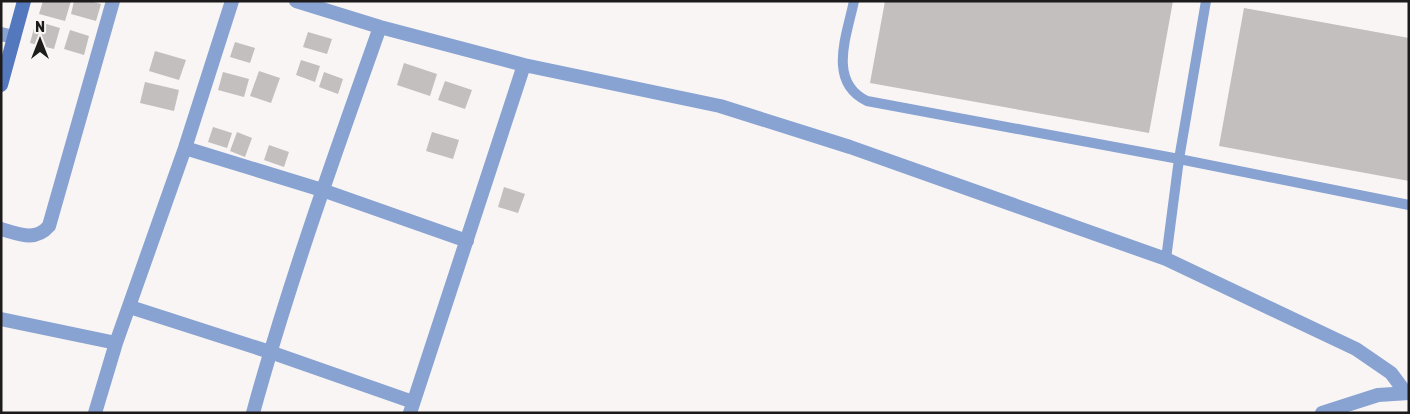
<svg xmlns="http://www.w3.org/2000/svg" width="1410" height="414" viewBox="0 0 1410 414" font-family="Rubik,sans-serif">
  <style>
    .building { fill: #c2bfbe }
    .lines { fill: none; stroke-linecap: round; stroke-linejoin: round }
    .service { stroke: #88a2d2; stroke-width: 10 }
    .minor { stroke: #88a2d2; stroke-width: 14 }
    .tertiary { stroke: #88a2d2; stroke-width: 14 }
    .secondary { stroke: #5378bd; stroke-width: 14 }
  </style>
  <rect width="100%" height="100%" fill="#f8f5f4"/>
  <path class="building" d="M 43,1 L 71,1 L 65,21 L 39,14 Z
    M 74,1 L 90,1 L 101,4 L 96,21 L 71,14 Z
    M 885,1 L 1173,1 L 1149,133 L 870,83 Z
    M 1244,8 L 1409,38 L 1409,181 L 1219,146 Z
    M 36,21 L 60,28 L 54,49 L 30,43 Z
    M 70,30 L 89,36 L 84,55 L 64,49 Z
    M 308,32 L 332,39 L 327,54 L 303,47 Z
    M 235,42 L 255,48 L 250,63 L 230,57 Z
    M 155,51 L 186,60 L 179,80 L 149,71 Z
    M 301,60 L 320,66 L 315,82 L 296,75 Z
    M 404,63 L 437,74 L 430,96 L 397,85 Z
    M 259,71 L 280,78 L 271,103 L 250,96 Z
    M 223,72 L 249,79 L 244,97 L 218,90 Z
    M 324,72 L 343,79 L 338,94 L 319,87 Z
    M 445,81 L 472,90 L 465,109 L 438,100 Z
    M 145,82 L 179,90 L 174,111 L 140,103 Z
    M 213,127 L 232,133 L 227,148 L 208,142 Z
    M 237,132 L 252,138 L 245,157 L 230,151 Z
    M 432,132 L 459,140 L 453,159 L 426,151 Z
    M 269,145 L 289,152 L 284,167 L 264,160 Z
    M 504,187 L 525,194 L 518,213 L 498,207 Z"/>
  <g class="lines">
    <path class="service" d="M 854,1 C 847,35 827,82 867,101 L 1179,159 L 1409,205
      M 1166,259 L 1179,159 L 1206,1"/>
    <path class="minor" d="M 296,1 L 380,27 L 524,65 L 720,106 L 850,147 L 1166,259 L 1356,349 L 1391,373 L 1406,393
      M 1,34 L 14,37
      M 185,148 L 322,190 L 467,241
      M 1,229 C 19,234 35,242 49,226 L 113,1
      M 130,307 L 270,352 L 413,402
      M 1,319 L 116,343
      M 95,413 L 116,343 L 185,148 L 232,1
      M 253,413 C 289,282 335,154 380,27
      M 410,413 L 524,65"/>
    <path class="tertiary" d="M 1322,413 L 1378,395 L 1409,393"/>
    <path class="secondary" d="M 1,85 L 24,1"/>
  </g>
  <rect width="1410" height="414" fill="none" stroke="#1d1b1b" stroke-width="5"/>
  <g transform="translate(40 40)" stroke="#f8f5f4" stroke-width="4" paint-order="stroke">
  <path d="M0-4L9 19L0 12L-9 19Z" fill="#1d1b1b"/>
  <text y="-8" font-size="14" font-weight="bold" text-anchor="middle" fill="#1d1b1b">N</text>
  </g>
</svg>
